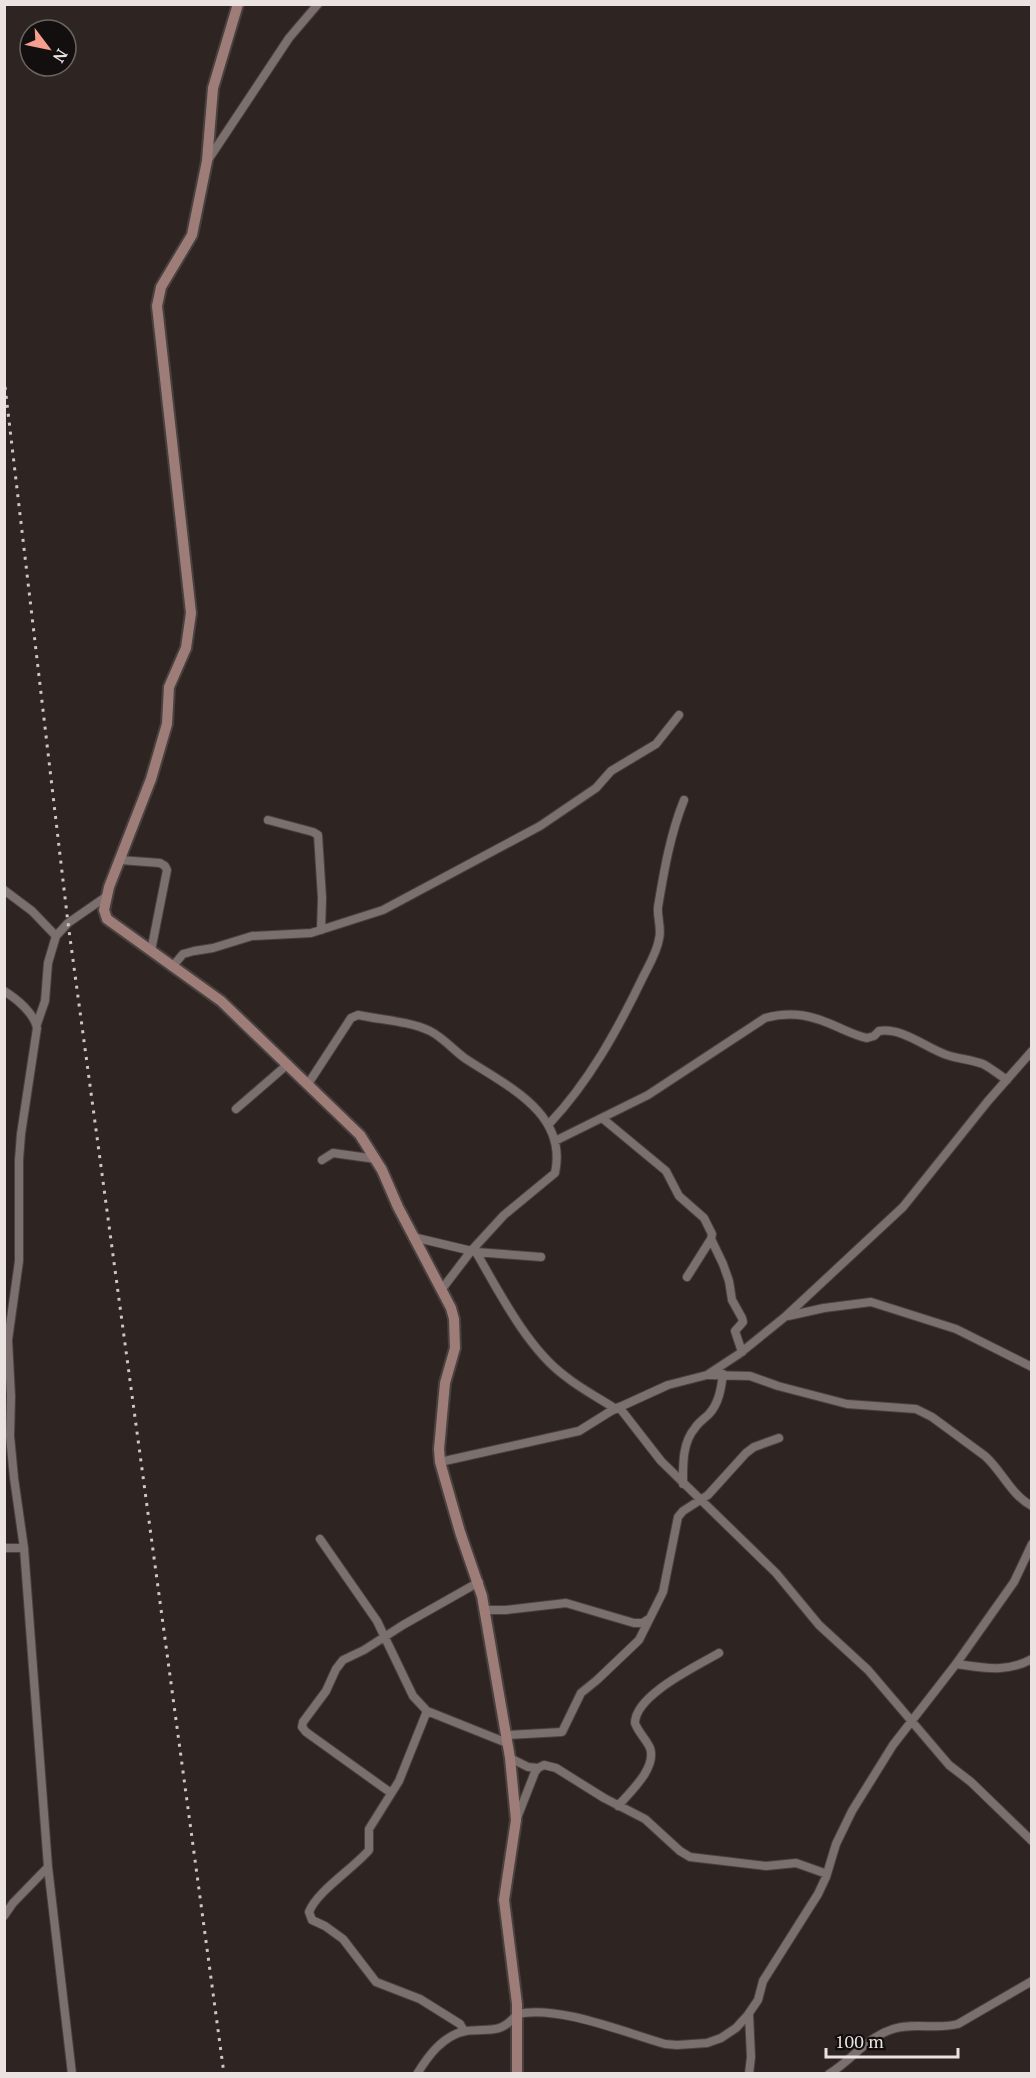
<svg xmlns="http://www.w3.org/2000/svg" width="1036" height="2078" viewBox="0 0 1036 2078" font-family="'PT Serif',serif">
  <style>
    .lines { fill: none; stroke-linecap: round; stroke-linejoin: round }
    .street-casing { stroke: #49413f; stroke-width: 10 }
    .secondary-casing { stroke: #49413f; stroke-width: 14 }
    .street { stroke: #7b706e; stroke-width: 8 }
    .secondary { stroke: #9e7d78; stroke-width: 10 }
    .rail { stroke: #cdc6c4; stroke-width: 3; stroke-dasharray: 3 6; stroke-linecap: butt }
  </style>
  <rect width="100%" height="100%" fill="#2e2523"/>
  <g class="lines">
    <defs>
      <path id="street" d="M 208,160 L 289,38 L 318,4
        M 268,820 L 313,832 L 318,835 L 322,898 L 321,930
        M 120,860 L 160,863 L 165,866 L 167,870 L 151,951
        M 4,890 L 32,911 L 56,936
        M 172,967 L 183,954 L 194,951 L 213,948 L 252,936 L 311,933 L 383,910 L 540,826 L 596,788 L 611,771 L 656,744 L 679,715
        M 4,991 C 17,999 34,1013 37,1028 L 21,1134 L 19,1160 L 19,1261 L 8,1340 L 11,1396 L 10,1436 L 14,1478 L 24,1548 L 48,1867 L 72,2074
        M 37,1024 L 45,1001 L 48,963 L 56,936 L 68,923 L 107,896
        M 308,1084 L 351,1018 L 358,1015 C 381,1020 409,1021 430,1031 C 444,1038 454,1051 466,1059 C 507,1086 568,1113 555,1173 L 504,1215 L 471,1251 L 442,1289
        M 236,1109 L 288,1064
        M 602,1118 L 666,1171 L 679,1196 L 704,1218 L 712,1234 L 711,1239 L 687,1277
        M 549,1124 C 589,1082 618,1029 643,977 C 649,965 657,952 659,939 C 662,929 657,918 658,907 C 664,871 670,835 684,800
        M 555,1141 L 648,1095 L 765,1018 C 793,1010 814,1016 840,1028 C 849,1032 857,1036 867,1038 L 874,1036 L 879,1031 C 904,1027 928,1050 950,1056 C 961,1059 972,1060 983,1064 C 991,1068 999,1075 1007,1080
        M 322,1160 L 333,1153 L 376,1159
        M 413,1237 L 476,1252 C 499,1292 528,1349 565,1376 C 581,1389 599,1398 616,1409
        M 711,1239 L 723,1264 L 729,1281 L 732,1300 L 742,1318 L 743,1322 L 735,1331 L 742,1352
        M 476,1252 L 541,1257
        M 788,1316 L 824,1308 L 871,1302 L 956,1329 L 1032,1367
        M 709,1375 L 750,1376 L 778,1386 L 847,1404 L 916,1409 L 932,1417 L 985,1456 C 1002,1471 1011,1495 1032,1506
        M 619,1407 L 661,1461 L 776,1573 L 819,1625 L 868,1670 L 949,1765 L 971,1782 L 1032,1841
        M 440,1462 L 579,1431 L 611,1411 L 668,1385 L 707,1375 L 739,1354 L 786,1316 L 903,1207 L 988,1101 L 1032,1051
        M 683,1484 C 683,1465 682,1443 695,1428 C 698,1423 704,1419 709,1414 C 719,1403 721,1389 723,1374
        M 320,1539 L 377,1621 L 413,1696 L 427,1711 L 507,1743
        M 4,1548 L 24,1548
        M 485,1610 L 506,1610 L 566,1603 L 634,1623 L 643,1623 L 647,1620
        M 956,1664 C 984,1668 1006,1673 1032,1659
        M 427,1711 L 399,1781 L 369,1829 L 369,1850 C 354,1868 317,1891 309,1912 L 312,1920 L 325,1926 L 343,1939 L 376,1982 L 420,1999 L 460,2024 L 464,2031
        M 506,1735 L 562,1732 L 581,1693 L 597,1680 L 639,1640 L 663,1592 L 678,1517 L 683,1511 L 708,1495 L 746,1453 L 754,1447 L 779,1438
        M 510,1758 L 528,1767 L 538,1768 L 544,1765 L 556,1768 L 604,1798 L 645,1819 L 680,1851 L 690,1857 L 766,1866 L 796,1863 L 827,1874
        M 391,1793 L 306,1732 L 302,1727 L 303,1722 L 326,1691 L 336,1669 L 343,1660 L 364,1650 L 403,1625 L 479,1582
        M 618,1806 C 630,1792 657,1768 650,1748 C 646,1739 638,1732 635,1723 C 635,1695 697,1666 719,1653
        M 517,1818 L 535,1772 L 538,1768
        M 4,1916 L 13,1903 L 48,1867
        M 749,2014 L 751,2057 L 749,2074
        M 417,2074 C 428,2056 443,2035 466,2031 C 489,2028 501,2035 517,2014 C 559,2005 623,2032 665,2044 L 677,2045 L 707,2043 L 721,2038 L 736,2028 L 747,2016 L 758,2000 L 763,1981 L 818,1894 L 826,1877 L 836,1844 L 852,1811 L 893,1745 L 956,1664 L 1014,1582 L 1032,1544
        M 829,2074 C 852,2060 867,2037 893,2029 C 915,2022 936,2030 958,2024 L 1032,1981"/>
      <path id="secondary" d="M 238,4 L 213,88 L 207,161 L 192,235 L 161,287 L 157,306 L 191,613 L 186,648 L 169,687 L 167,724 L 151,779 L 109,887 L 104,910 L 107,919 L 221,1001 L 360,1135 L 382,1170 L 398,1207 L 451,1308 L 454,1319 L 455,1348 L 445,1383 L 439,1449 L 440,1462 L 460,1532 L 482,1596 L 510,1758 L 516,1820 L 504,1900 L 517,2004 L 517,2074"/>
    </defs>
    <use href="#street" class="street-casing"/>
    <use href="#secondary" class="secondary-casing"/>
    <use href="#street" class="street"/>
    <use href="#secondary" class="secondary"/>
    <path class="rail" d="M 4,378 L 68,923 L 224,2074"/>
  </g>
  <rect width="1036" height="2078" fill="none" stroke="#eae3e2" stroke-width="12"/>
  <g transform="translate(48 48) rotate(122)"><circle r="28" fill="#130f0e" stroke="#696463" stroke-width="1.5"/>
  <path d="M0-4.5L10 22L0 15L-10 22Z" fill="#f59d8e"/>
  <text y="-9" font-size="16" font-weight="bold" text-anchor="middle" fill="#eae3e2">N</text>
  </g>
  <path d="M826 2048v9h132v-9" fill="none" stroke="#eae3e2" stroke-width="3"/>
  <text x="835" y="2048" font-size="18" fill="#eae3e2" stroke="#130f0e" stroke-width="4.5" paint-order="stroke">100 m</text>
</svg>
